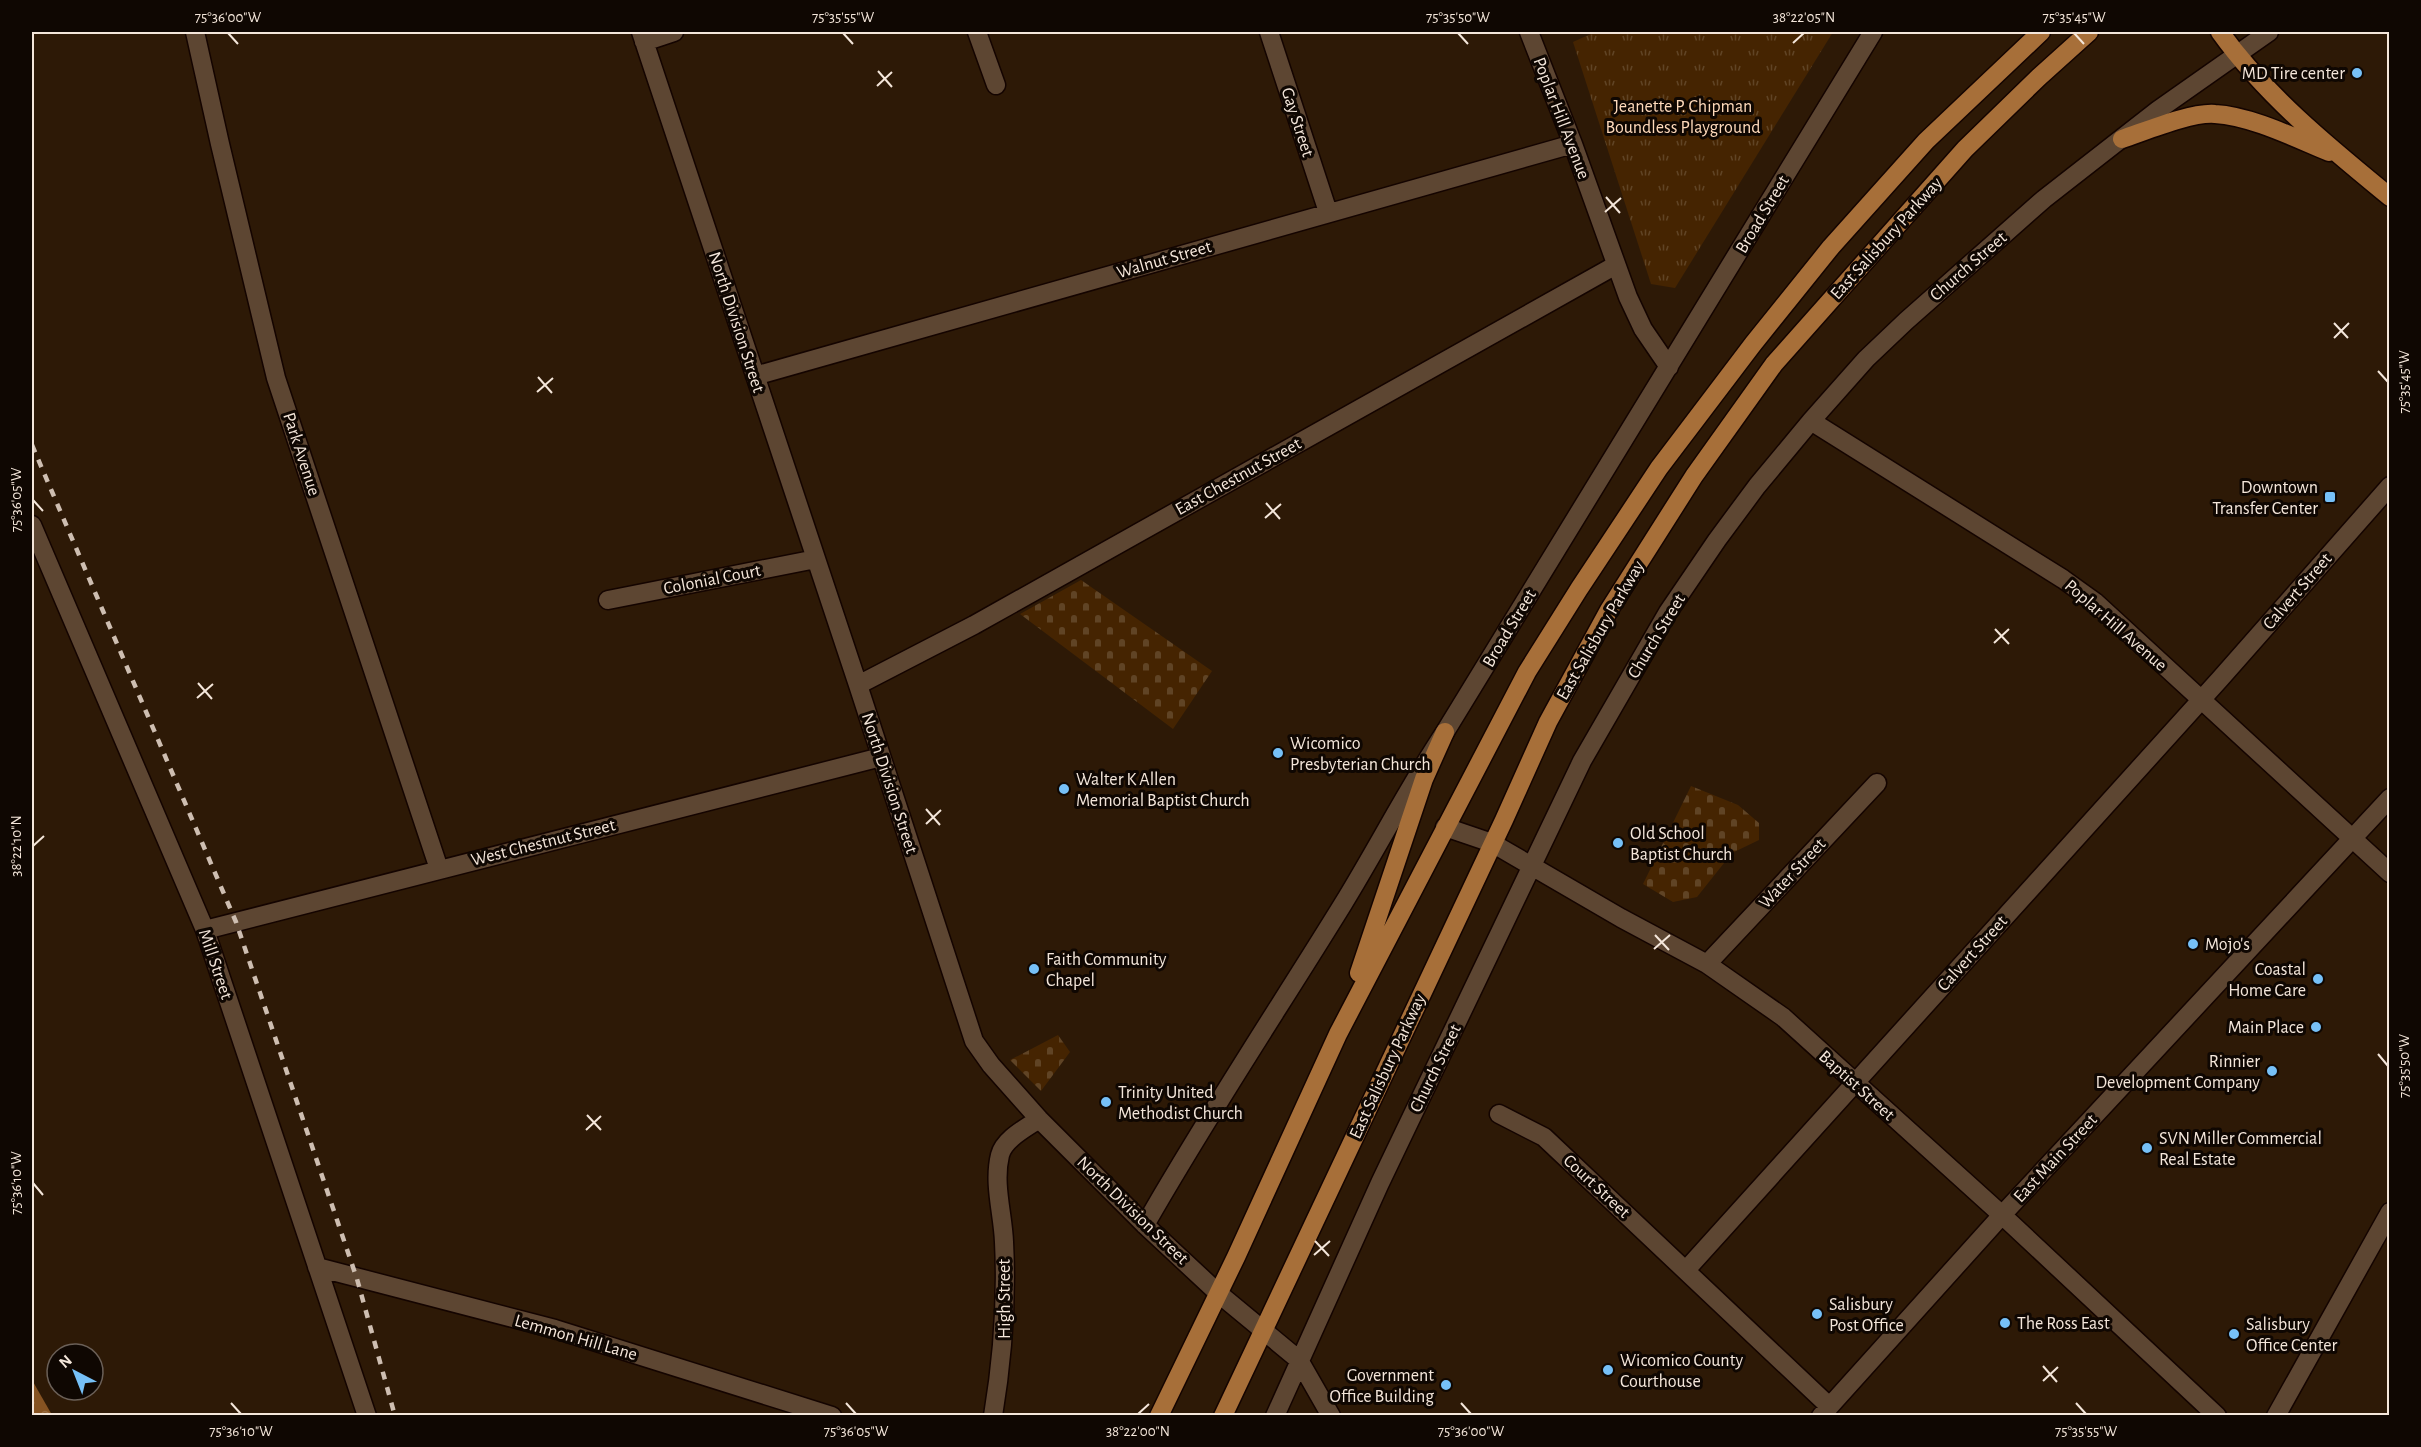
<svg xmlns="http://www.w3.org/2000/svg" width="2421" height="1447" viewBox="0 0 2421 1447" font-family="'Alegreya Sans',sans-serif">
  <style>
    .grass { fill: url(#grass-tufts) }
    .cemetery { fill: url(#cemetery-stones) }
    .water { fill: url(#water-ripples) }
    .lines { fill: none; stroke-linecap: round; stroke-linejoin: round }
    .minor-casing { stroke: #140400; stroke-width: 21 }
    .major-casing { stroke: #140400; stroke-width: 21 }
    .minor { stroke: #5d4632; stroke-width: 18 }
    .major { stroke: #a76f39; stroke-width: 18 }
    .rail { stroke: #cebeb1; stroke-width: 4.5; stroke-dasharray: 8 8; stroke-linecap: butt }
    .ticks { fill: none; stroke: #f4e6da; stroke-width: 2 }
    .poi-dot { fill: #76c0f7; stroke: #0f0702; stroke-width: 2 }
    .labels { text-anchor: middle; stroke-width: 6; stroke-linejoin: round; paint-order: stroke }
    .poi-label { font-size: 18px; fill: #f4e6da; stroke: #0f0702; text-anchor: start }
    .park-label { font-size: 18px; fill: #ffdabb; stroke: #0f0702 }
    .street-label { font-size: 18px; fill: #f4e6da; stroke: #0f0702 }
    .neatline { fill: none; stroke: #f4e6da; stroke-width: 2 }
    .ticks-label { font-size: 15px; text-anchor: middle; fill: #f4e6da }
  </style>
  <defs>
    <pattern id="grass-tufts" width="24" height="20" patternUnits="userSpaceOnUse" patternTransform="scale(1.5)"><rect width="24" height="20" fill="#452401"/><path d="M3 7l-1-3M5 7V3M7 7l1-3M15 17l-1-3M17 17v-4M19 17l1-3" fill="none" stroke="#604425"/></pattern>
    <pattern id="cemetery-stones" width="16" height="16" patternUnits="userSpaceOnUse" patternTransform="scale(1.5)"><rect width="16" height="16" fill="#452401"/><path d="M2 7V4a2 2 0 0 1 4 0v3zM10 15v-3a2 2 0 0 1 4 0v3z" fill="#604425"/></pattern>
    <pattern id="water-ripples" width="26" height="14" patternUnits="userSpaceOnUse" patternTransform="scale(1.5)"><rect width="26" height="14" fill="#865322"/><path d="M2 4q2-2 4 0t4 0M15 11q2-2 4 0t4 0" fill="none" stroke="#986c42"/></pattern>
  </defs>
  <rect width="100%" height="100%" fill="#2d1906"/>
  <path class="grass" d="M 1595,32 L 1833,32 L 1675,288 L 1651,284 L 1573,42 Z"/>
  <path class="cemetery" d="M 1081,580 L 1212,671 L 1173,729 L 1020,614 Z
    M 1691,786 L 1738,805 L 1759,823 L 1759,840 L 1732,853 L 1697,897 L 1673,902 L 1643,884 Z
    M 1058,1035 L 1070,1052 L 1041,1091 L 1010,1060 Z"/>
  <path class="water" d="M 32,1380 L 52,1415 L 32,1415 Z"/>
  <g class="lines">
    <defs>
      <path id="minor" d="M 195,32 L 220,144 L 276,378 L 439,869
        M 641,32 L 858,685 L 974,1041 L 991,1065 L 1039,1119 L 1145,1225 L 1218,1293 L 1299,1360 L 1331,1416
        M 977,32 L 996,85
        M 1269,32 L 1328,212
        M 1529,32 L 1573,144 L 1628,297 L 1643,329 L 1669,367
        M 644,42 L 674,32
        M 755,376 L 1573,144
        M 1811,421 L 2063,579 L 2095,602 L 2390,873
        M 32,525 L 205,930 L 367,1416
        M 608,600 L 816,559
        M 858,685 L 974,625 L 1616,265
        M 1445,827 L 1492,843 L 1621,918 L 1707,964 L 1783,1017 L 2002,1215 L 2217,1416
        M 205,930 L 881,757
        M 1707,964 L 1877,783
        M 1499,1114 L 1544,1137 L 1829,1406
        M 1145,1225 C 1207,1116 1277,1011 1343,904 C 1378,847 1408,788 1445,732 L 1873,32
        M 317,1267 L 555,1329 L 832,1416
        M 1686,1270 L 2220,679 L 2390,486
        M 993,1416 C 1003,1356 1007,1302 1004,1242 C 1003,1214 993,1184 1000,1155 C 1004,1139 1026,1128 1039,1119
        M 1275,1416 L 1380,1183 L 1582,761 L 1668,612 L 1717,540 L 1757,486 L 1811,421 L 1866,359 L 1906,321 L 2044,199 L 2158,110 L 2269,32
        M 1821,1416 L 2002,1215 L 2390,798
        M 2276,1416 L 2390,1212"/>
      <path id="major" d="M 2220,32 C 2266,96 2329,147 2390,197
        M 2122,139 C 2146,131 2191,112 2215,114 C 2251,116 2295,138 2329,152
        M 1359,973 L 1424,779 L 1445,732
        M 1159,1416 L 1236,1257 L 1338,1034 L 1527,672 L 1579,589 L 1659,468 L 1753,344 L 1831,247 L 1926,141 L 2041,32
        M 1223,1416 L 1504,820 L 1548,722 L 1609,610 L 1694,476 L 1774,364 L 1965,149 L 2039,77 L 2089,32"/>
    </defs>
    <use href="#minor" class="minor-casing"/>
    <use href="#major" class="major-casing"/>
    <use href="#minor" class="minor"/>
    <use href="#major" class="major"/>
    <path class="rail" d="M 32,445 L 236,922 L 357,1279 L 395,1416"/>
  </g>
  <path class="ticks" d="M 228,33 L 238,44M 843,33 L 853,44M 1458,33 L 1468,44M 2074,33 L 2084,44M 1793,43 L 1804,33M 878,71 L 892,87M 877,86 L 892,72M 1606,197 L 1620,213M 1605,212 L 1621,198M 2334,323 L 2348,338M 2334,338 L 2349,323M 2378,371 L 2388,382M 538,377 L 552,393M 537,392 L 553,378M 33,500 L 43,511M 1266,503 L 1280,519M 1265,518 L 1281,504M 1995,629 L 2009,644M 1994,643 L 2009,629M 198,683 L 212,699M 197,698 L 213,684M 926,809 L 940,825M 926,824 L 941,810M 33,846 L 44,836M 1655,935 L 1669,950M 1654,949 L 1670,935M 2378,1054 L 2388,1066M 587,1115 L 601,1130M 586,1130 L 601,1116M 33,1183 L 43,1195M 1315,1241 L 1329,1256M 1314,1255 L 1330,1241M 2043,1366 L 2057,1382M 2043,1381 L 2058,1367M 231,1403 L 241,1414M 846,1403 L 856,1414M 1461,1403 L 1471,1414M 2076,1403 L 2086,1414M 1138,1414 L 1149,1404"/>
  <g class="poi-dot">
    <circle cx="2357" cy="73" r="6"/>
    <rect x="2324" y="491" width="12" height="12" rx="3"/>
    <circle cx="1278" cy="753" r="6"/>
    <circle cx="1064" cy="789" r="6"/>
    <circle cx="1618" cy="843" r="6"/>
    <circle cx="2193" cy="944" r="6"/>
    <circle cx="1034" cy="969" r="6"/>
    <circle cx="2318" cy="979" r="6"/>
    <circle cx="2316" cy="1027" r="6"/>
    <circle cx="2272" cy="1071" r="6"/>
    <circle cx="1106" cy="1102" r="6"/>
    <circle cx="2147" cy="1148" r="6"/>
    <circle cx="1817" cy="1314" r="6"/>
    <circle cx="2005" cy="1323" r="6"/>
    <circle cx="2234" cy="1334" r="6"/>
    <circle cx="1608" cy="1370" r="6"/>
    <circle cx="1446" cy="1385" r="6"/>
  </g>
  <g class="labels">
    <g class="poi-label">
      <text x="2345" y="79" text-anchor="end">MD Tire center</text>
      <text x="2318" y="493" text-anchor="end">Downtown<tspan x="2318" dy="21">Transfer Center</tspan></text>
      <text x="1290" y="749">Wicomico<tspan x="1290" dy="21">Presbyterian Church</tspan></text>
      <text x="1076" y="785">Walter K Allen<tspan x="1076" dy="21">Memorial Baptist Church</tspan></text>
      <text x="1630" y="839">Old School<tspan x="1630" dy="21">Baptist Church</tspan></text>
      <text x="2205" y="950">Mojo's</text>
      <text x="1046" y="965">Faith Community<tspan x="1046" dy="21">Chapel</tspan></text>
      <text x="2306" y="975" text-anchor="end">Coastal<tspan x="2306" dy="21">Home Care</tspan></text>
      <text x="2304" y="1033" text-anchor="end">Main Place</text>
      <text x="2260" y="1067" text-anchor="end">Rinnier<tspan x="2260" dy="21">Development Company</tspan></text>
      <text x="1118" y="1098">Trinity United<tspan x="1118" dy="21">Methodist Church</tspan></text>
      <text x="2159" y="1144">SVN Miller Commercial<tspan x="2159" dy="21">Real Estate</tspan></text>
      <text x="1829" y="1310">Salisbury<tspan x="1829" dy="21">Post Office</tspan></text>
      <text x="2017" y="1329">The Ross East</text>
      <text x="2246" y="1330">Salisbury<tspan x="2246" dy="21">Office Center</tspan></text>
      <text x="1620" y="1366">Wicomico County<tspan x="1620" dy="21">Courthouse</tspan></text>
      <text x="1434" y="1381" text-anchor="end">Government<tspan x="1434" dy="21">Office Building</tspan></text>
    </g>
    <g class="park-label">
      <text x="1683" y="112">Jeanette P. Chipman<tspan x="1683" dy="21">Boundless Playground</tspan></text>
    </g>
    <g class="street-label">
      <text transform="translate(1562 118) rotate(69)" y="6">Poplar Hill Avenue</text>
      <text transform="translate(1298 122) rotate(72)" y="6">Gay Street</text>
      <text transform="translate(1762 214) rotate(-59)" y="6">Broad Street</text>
      <text transform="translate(1886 238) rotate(-48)" y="6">East Salisbury Parkway</text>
      <text transform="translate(1164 259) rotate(-16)" y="6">Walnut Street</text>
      <text transform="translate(1968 266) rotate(-41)" y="6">Church Street</text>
      <text transform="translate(737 322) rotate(72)" y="6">North Division Street</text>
      <text transform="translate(302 454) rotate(72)" y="6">Park Avenue</text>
      <text transform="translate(1238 476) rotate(-29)" y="6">East Chestnut Street</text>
      <text transform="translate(712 579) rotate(-11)" y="6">Colonial Court</text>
      <text transform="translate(2297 591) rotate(-49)" y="6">Calvert Street</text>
      <text transform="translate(2116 625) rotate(41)" y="6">Poplar Hill Avenue</text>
      <text transform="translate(1509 628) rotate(-59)" y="6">Broad Street</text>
      <text transform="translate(1600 630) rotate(-60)" y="6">East Salisbury Parkway</text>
      <text transform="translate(1656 636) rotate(-59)" y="6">Church Street</text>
      <text transform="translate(890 783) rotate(72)" y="6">North Division Street</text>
      <text transform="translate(543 842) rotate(-14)" y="6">West Chestnut Street</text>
      <text transform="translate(1792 873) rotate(-47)" y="6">Water Street</text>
      <text transform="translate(1972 953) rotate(-48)" y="6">Calvert Street</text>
      <text transform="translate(216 964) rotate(71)" y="6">Mill Street</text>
      <text transform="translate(1387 1066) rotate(-65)" y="6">East Salisbury Parkway</text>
      <text transform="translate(1435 1068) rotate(-64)" y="6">Church Street</text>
      <text transform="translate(1857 1085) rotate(42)" y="6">Baptist Street</text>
      <text transform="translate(2055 1158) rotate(-47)" y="6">East Main Street</text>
      <text transform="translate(1597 1186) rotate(43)" y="6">Court Street</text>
      <text transform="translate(1133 1210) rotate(44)" y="6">North Division Street</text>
      <text transform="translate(1004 1299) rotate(-90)" y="6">High Street</text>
      <text transform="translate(576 1337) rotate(16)" y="6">Lemmon Hill Lane</text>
    </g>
  </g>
  <rect width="2421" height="1447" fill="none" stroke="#0f0702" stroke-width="66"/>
  <g transform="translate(75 1372) rotate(318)"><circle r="28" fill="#0f0702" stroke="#6b6058" stroke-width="1.5"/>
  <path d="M0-4.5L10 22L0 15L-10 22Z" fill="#76c0f7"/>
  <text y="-9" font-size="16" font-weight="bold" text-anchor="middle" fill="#f4e6da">N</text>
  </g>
  <rect x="33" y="33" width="2355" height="1381" class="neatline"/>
  <g class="ticks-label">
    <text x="228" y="22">75°36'00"W</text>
    <text x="843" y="22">75°35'55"W</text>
    <text x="1458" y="22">75°35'50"W</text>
    <text x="1804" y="22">38°22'05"N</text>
    <text x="2074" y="22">75°35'45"W</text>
    <text transform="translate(2404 382) rotate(-90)" y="5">75°35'45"W</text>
    <text transform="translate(16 500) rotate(-90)" y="5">75°36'05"W</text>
    <text transform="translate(16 846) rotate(-90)" y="5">38°22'10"N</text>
    <text transform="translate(2404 1066) rotate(-90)" y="5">75°35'50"W</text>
    <text transform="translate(16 1183) rotate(-90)" y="5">75°36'10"W</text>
    <text x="241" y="1436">75°36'10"W</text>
    <text x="856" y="1436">75°36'05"W</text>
    <text x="1138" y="1436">38°22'00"N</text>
    <text x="1471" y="1436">75°36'00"W</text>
    <text x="2086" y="1436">75°35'55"W</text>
  </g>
</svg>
